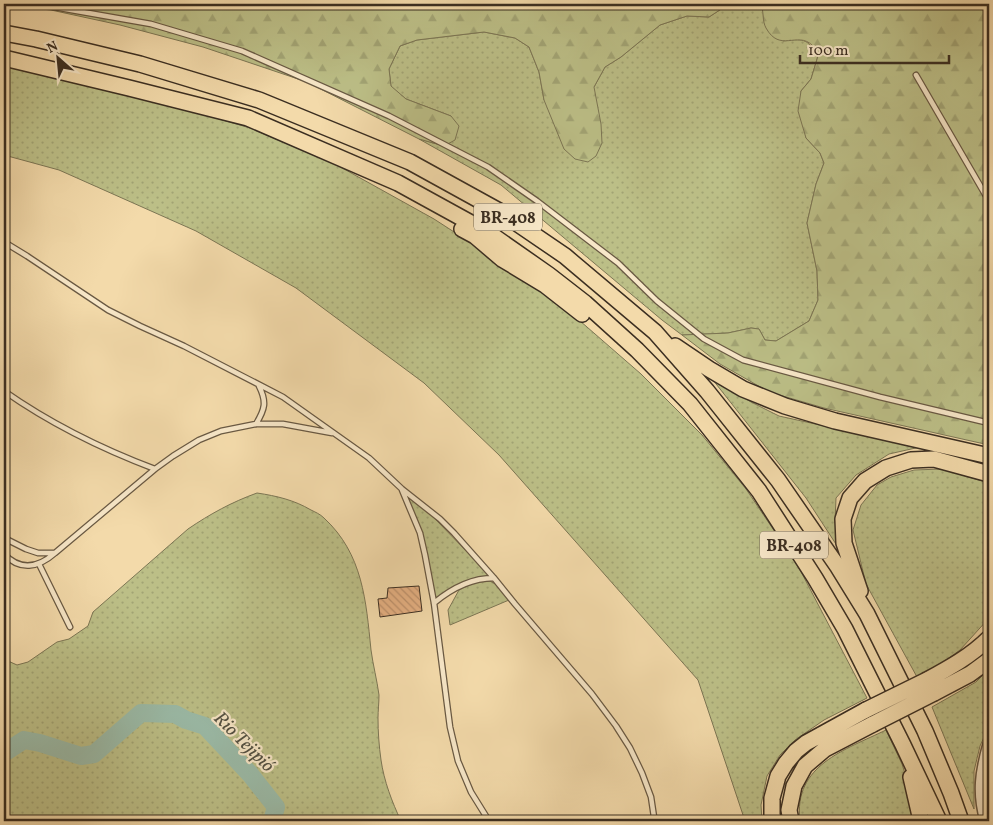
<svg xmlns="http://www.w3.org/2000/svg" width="993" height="825" viewBox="0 0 993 825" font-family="Vollkorn,serif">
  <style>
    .grass { fill: url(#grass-dots); stroke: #7c7654 }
    .forest { fill: url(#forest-firs); stroke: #7c7654 }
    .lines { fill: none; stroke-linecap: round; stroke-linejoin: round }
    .river { stroke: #9bbba8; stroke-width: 18 }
    .building { fill: url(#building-back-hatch); stroke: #3b2e21 }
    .service-casing { stroke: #695943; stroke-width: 7 }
    .tertiary-casing { stroke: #695943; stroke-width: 14 }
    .trunk-casing { stroke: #3b2e21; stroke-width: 18 }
    .service { stroke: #f7e7c8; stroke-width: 4.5 }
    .tertiary { stroke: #f7e7c8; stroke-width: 11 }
    .trunk { stroke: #f3daaa; stroke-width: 15 }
    .trunk-bridge-casing { stroke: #3b2e21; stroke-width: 18; stroke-linecap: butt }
    .trunk-bridge { stroke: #f3daaa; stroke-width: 15 }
    .labels { text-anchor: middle; stroke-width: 4.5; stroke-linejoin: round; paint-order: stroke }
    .shield { fill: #f7e7c8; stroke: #736653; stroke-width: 1 }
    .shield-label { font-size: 16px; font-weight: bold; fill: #3b2e21 }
    .water-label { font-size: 19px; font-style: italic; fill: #535143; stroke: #f7e7c8 }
  </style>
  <defs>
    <pattern id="grass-dots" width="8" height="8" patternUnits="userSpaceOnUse" patternTransform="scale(1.25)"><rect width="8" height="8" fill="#bcbf87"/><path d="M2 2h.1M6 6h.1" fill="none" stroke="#a2a474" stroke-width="1.8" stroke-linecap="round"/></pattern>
    <pattern id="forest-firs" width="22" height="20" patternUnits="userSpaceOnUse" patternTransform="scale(1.25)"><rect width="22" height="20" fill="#bcbf87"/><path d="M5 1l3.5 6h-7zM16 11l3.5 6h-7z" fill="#a2a474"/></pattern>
    <pattern id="building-back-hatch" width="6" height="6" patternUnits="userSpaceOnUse" patternTransform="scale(1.25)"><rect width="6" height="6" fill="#e6b183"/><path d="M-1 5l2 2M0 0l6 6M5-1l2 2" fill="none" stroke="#bc906b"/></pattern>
  </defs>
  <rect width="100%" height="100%" fill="#f3daaa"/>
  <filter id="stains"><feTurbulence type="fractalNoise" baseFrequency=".004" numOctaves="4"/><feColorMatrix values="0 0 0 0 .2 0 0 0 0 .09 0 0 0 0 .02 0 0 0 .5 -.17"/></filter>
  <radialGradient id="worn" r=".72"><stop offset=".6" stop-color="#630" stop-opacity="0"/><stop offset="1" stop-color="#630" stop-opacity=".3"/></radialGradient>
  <path class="grass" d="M 729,4 L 761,4 L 763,8 L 783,41 C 802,39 807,37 818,56 L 811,79 L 801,91 L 806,138 L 820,153 L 824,163 L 816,184 L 807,223 L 817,271 L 818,300 L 809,321 L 776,341 L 765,340 L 759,329 L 751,328 L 728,333 L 682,335 L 662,320 L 501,185 L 419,139 L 445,146 L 451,116 L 406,99 L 391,87 L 389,69 L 400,46 L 417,40 L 484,32 L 515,38 L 529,47 L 539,72 L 544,100 L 594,87 L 605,67 L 621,57 L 660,25 L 687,16 L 709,17 Z
    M 4,66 L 141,96 L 250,128 L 335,164 L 434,219 L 544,290 L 587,327 L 641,374 L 702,435 L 746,489 L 798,566 L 867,698 L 824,720 L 795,740 L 780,755 L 767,776 L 761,805 L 762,821 L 745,821 L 698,680 L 499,455 L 424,383 L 296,288 L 196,231 L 59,170 L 4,155 Z
    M 709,375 L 751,402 L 779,416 L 920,447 L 889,454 L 856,475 L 836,498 L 835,522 L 845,558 L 806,498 Z
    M 942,469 L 989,483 L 989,618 L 960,650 L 935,668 L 917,677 L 866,584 L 853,530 L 861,505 L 877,485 L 891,477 L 914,470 Z
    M 402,489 L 419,499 L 436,520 L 476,561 L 494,578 L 456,587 L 434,603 L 420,533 Z
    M 257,493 C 277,496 294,500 311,510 C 315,512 320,514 324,518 C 363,554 366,601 371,650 C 373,665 377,680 379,695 C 379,703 378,711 378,718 C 378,732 379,746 381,760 C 384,781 392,802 401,821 L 4,821 L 4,657 L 6,660 L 17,665 L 28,662 L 57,642 L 69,639 L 88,626 L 93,612 L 188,529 C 210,514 232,502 257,493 Z
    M 490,581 L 497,585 L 509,600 L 450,625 L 448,610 L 459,590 L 476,582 Z
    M 989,669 L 989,726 L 980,746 L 974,771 L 974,809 L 932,707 L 976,682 Z
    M 886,730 L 902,764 L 916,809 L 915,821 L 800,821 C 793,765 845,750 886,730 Z"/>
  <path class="forest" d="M 4,4 L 729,4 L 709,17 L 687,16 L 660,25 L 621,57 L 605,67 L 594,87 L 601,124 L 602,143 L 596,156 L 588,162 L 575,159 L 564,149 L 544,100 L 539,72 L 529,47 L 515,38 L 484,32 L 417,40 L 400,46 L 389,69 L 391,86 L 406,99 L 451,116 L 459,126 L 455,140 L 444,146 L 419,139 L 307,82 L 203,47 L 120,25 L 51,10 L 4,5 Z
    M 761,4 L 989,4 L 989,445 L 824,408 L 769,392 L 720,364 L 682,335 L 728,333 L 751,328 L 759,329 L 765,340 L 776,341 L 809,321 L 818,300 L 817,271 L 807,223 L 816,184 L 824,163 L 820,153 L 806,138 L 798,111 L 801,91 L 811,79 L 818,56 C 816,53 814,47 812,45 C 797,31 780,53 766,28 C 762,21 764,11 761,4 Z"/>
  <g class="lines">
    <path class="river" d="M 4,753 L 24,740 L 40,743 L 81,756 L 94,754 L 141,713 L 175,714 L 186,720 L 205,726 L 250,774 L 276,807 L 272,821"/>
  </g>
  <path class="building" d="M 419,586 L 422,611 L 380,617 L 378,599 L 387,598 L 388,588 Z"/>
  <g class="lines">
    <defs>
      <path id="service" d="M 37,4 L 151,24 L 242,51 L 389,116 L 488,167 L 537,201 L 618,263 L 657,301 L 704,339 L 743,360 L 880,397 L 989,423
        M 916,75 L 989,201
        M 4,242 L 27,256 L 108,310 L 140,326 L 184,346 L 283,397 L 369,458 L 402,489 L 440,519 L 454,533 L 494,578 L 515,604 L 592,694 L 616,726 L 630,748 L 642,773 L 651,797 L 654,817 L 653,821
        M 4,391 C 51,424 102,449 155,469
        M 256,424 C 265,409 267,402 259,386
        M 402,490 L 420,533 L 425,555 L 434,603 L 450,727 L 458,761 L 471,792 L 489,821
        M 4,538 L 26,549 L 38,553 L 55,553 L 155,469 L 173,456 L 199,440 L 221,431 L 256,424 L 283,424 L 332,433
        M 4,554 C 20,571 38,568 55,553
        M 39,564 L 70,627
        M 434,603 C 452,588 471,578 494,578"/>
      <path id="tertiary" d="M 986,821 C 978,793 981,772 989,744"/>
      <path id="trunk" d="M 4,33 L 36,39 L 140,64 L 259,100 L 410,162 L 499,211 L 565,256 L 655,332 L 707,391 L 778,480 L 838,567 L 867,614 L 925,731 L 951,793 L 961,821
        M 4,58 L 129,88 L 248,118 L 398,183 L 489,233 L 549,275 L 585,303 L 637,350 L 690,404 L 759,491 L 815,578 L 845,629 L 903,745 L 939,821
        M 462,229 L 475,236 L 502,259 L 545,285 L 582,314
        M 675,346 L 709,369 L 743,389 L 785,406 L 835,421 L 989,456
        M 860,591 L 844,543 L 843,519 L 850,498 L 865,481 L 886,468 L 911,460 L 934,459 L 989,474
        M 927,680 C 949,668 971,656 989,638
        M 934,693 L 970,674 L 989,660
        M 911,777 L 920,816 L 919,821
        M 774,821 L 772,815 L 772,798 L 778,776 L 786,763 L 796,751 L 806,743 L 866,710
        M 791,821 L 789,810 L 794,786 L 805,766 L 825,749 L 873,724"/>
    </defs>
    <use href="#service" class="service-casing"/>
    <use href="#tertiary" class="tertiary-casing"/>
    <use href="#trunk" class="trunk-casing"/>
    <use href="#service" class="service"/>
    <use href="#tertiary" class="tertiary"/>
    <use href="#trunk" class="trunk"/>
    <defs>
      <path id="trunk-bridge" d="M 866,710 L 927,680
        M 873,724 L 934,693"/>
    </defs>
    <use href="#trunk-bridge" class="trunk-bridge-casing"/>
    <use href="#trunk-bridge" class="trunk-bridge"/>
  </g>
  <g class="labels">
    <g class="shield">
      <rect x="474" y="203.5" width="68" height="27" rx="4"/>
      <rect x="760" y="531.5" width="68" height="27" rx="4"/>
    </g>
    <g class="shield-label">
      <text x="508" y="223">BR-408</text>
      <text x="794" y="551">BR-408</text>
    </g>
    <g class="water-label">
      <text transform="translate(245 741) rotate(45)" y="7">Rio Tejipió</text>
    </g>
  </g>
  <rect width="993" height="825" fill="none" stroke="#f3daaa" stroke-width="20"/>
  <rect x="5" y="5" width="983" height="815" fill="none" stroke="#3b2e21" stroke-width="2.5"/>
  <rect x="10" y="10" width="973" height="805" fill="none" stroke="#3b2e21"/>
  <g transform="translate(58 58) rotate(333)" stroke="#f7e7c8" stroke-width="4" paint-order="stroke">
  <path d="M0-4L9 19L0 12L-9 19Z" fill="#3b2e21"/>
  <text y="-8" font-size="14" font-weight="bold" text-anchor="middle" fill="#3b2e21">N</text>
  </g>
  <path d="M800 55v8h149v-8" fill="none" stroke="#3b2e21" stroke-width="2.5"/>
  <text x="808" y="55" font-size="15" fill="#3b2e21" stroke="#f7e7c8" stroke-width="4" paint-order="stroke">100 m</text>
  <rect width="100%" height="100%" filter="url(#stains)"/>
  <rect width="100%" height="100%" fill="url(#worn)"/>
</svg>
